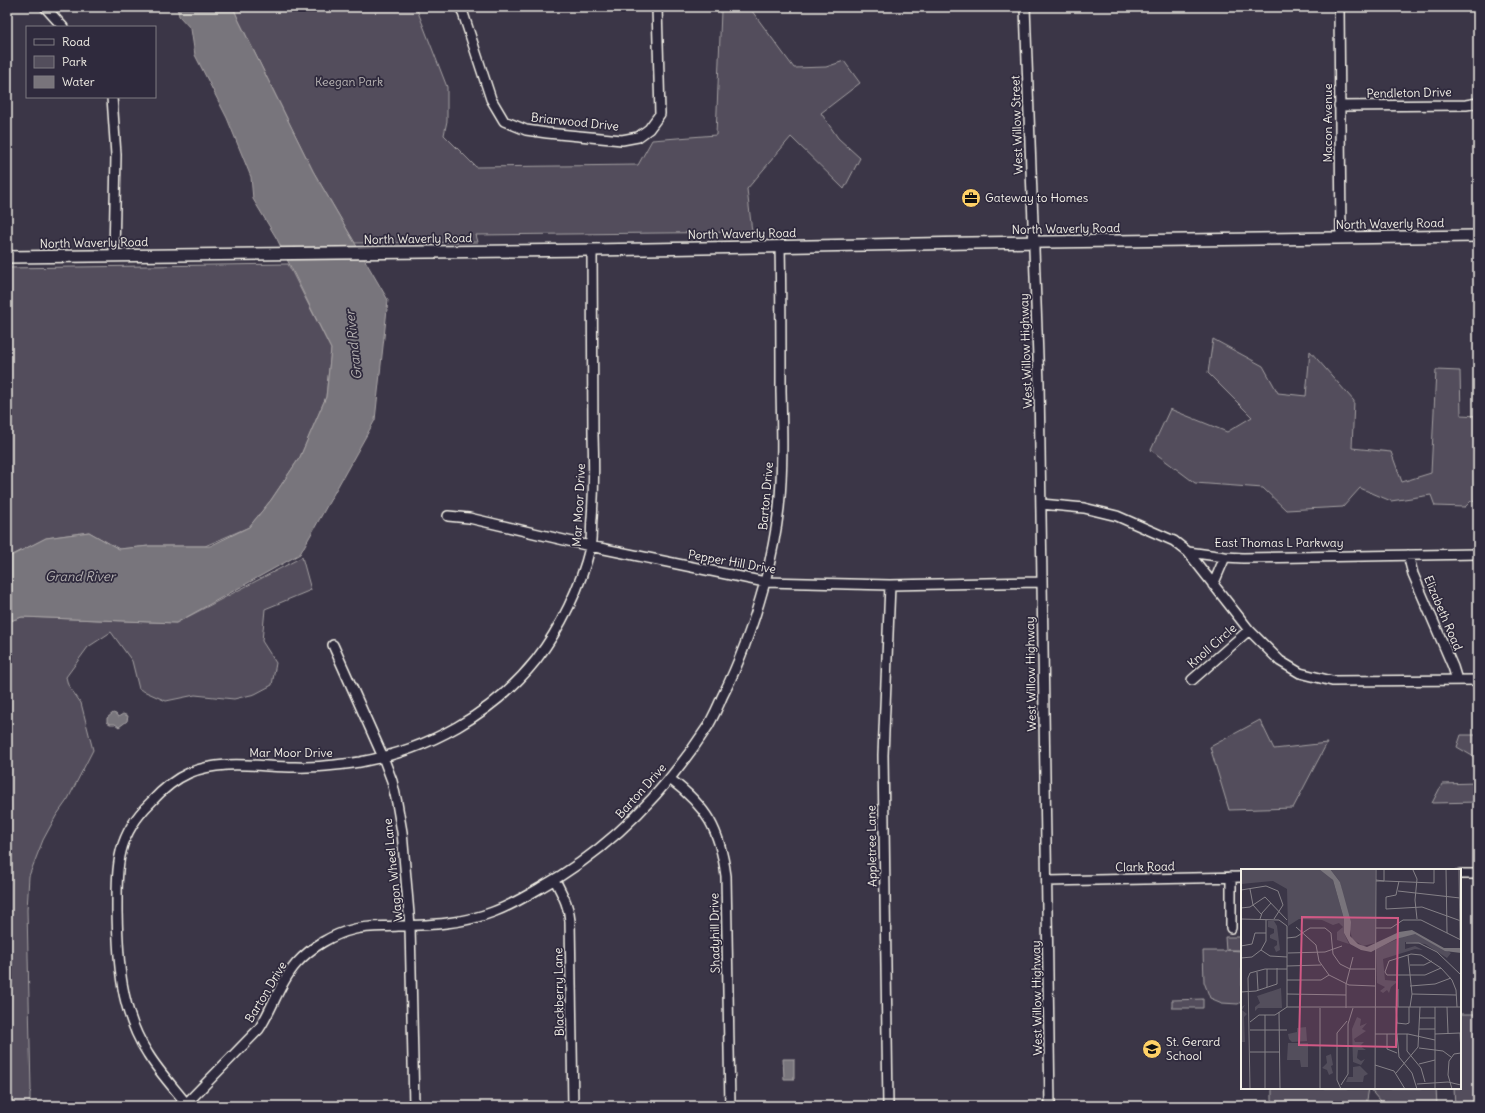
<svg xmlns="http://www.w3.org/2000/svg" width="1485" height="1113" viewBox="0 0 1485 1113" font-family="Delius,sans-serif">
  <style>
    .green { fill: #534e5c; stroke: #a4a0a2 }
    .water { fill: #78747b; stroke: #aaa6a7 }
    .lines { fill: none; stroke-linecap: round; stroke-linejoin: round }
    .minor-casing { stroke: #f4f1e8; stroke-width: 12 }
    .major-casing { stroke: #f4f1e8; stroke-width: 14 }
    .minor { stroke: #2f2a3d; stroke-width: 9 }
    .major { stroke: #2f2a3d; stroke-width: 11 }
    .labels { text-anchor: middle; stroke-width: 3.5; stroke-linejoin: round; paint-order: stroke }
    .park-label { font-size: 12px; fill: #bcb8b7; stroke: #2f2a3d }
    .street-label { font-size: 12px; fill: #f4f1e8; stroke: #2f2a3d }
    .poi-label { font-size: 12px; fill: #f4f1e8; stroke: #2f2a3d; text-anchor: start }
    .water-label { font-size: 13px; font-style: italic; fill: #b6b2b2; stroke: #2f2a3d }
    .inset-road { fill: none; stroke: #858187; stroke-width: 1 }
    .view { fill: #d15985; fill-opacity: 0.15; stroke: #d15985; stroke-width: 2 }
    .inset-edge { fill: none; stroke: #f4f1e8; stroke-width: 2 }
  </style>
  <rect width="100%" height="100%" fill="#3b3647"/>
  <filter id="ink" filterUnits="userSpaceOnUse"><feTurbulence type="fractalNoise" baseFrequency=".025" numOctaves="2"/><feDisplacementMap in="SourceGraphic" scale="8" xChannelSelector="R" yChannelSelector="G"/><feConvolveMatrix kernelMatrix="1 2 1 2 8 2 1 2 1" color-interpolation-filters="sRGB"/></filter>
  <g filter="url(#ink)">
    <path class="green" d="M 233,7 L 416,7 L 447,87 L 447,121 L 444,135 L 476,167 L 638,165 L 652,140 L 716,135 L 721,11 L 741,7 L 749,7 L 794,68 L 826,67 L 844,61 L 860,83 L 821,113 L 838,138 L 860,158 L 844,189 L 791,137 L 747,189 L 752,232 L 476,235 L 478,242 L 355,243 L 313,171 L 239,21 Z
      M 288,264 L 331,349 L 326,397 L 300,457 L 271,500 L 249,527 L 205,546 L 149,546 L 119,549 L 89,532 L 46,538 L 7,558 L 7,268 Z
      M 1213,339 L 1263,366 L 1278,393 L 1306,396 L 1310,351 L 1354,401 L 1352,448 L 1391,452 L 1402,482 L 1431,473 L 1436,370 L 1460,371 L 1461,415 L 1478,416 L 1478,500 L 1471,501 L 1465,507 L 1435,506 L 1431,495 L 1391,501 L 1360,488 L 1343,507 L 1286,510 L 1263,488 L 1195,483 L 1151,450 L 1170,409 L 1227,432 L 1252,417 L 1208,373 Z
      M 302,557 L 311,590 L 265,609 L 262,641 L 276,663 L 272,685 L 255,694 L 234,699 L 195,695 L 166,701 L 139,689 L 132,661 L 111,632 L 88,647 L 66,677 L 68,685 L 81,703 L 93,750 L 68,799 L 56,816 L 43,840 L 29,876 L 27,910 L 31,1090 L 30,1093 L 30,1106 L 7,1106 L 7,622 L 22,617 L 176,623 Z
      M 1260,720 L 1274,749 L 1327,743 L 1293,808 L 1229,810 L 1210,747 Z
      M 1461,735 L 1478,735 L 1478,802 L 1432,803 L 1442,784 L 1476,783 L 1474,757 L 1457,747 Z
      M 1225,937 L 1242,937 L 1242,950 L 1227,950 L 1242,951 L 1242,1001 L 1238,1004 L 1222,1003 L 1210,998 L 1204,982 L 1203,951 L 1226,951 Z
      M 1203,999 L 1203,1008 L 1172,1008 L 1172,1000 Z
      M 1460,1014 L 1478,1014 L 1478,1106 L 1455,1106 L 1454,1088 L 1460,1088 Z
      M 1272,1088 L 1436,1088 L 1437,1106 L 1384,1106 L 1369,1088 L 1366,1106 L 1274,1106 L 1272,1099 Z"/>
    <path class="water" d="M 177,7 L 233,7 L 239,21 L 313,171 L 388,300 L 375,420 L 300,554 L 176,623 L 22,617 L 7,622 L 7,558 L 46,538 L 89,532 L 119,549 L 149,546 L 210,546 L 249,527 L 271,500 L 300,457 L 326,397 L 331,349 L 277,239 L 253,199 L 251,177 L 227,118 L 195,55 L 191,29 L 179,16 Z
      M 113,713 L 116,714 L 118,717 L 123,714 L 128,716 L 127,721 L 119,727 L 115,724 L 110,724 L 107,722 L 107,718 Z
      M 783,1059 L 794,1059 L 794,1079 L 784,1079 Z"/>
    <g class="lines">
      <defs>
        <path id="minor" d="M 45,7 L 63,27
          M 461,7 L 491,99 L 504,121 L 526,130 L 547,133 L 622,140 L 638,137 L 649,129 L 660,114 L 657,7
          M 1025,7 L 1039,384 L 1050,1106
          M 1339,7 L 1341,238
          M 112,97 L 116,155 L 114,255
          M 1339,106 L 1466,105 L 1478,103
          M 1041,504 L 1084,508 L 1117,516 L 1174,541 L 1188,552 L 1249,630 L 1280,661 L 1300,673 L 1332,681 L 1478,680
          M 448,516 L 469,518 L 590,546 L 765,582 L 890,585 L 1042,582
          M 1188,552 L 1225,557 L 1243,558 L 1478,554
          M 1408,555 L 1413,574 L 1453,667 L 1457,680
          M 1213,585 L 1225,557
          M 333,645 L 383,757 L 392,781 L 397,803 L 402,832 L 410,926 L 414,1106
          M 1192,680 L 1249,630
          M 670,779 C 707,807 720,830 726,876 L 730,1106
          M 1460,874 L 1478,874
          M 1231,877 L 1231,928
          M 555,880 C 562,894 569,905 570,921 L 573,1106
          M 1047,881 L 1242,877
          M 184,1106 L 259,1029 C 273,1008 279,983 296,964 C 311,947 333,934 355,929 C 369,926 384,927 398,926 C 430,925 462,924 493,912 C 509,906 525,897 540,888 C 609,850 665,792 708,726 C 713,717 718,707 722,697 C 741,660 754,622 765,582 C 771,558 776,533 779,508 C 783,469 782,430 781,391 C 781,343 781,294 780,246
          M 188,1106 C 175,1089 159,1072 148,1054 C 120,1011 118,961 117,911 C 117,865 116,836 151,802 C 162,790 173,780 189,773 C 221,759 261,767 295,767 C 317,768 338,765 360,762 C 428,750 493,714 536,660 C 560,629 581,586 590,548 C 592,538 591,528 592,518 C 594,490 594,463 593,435 C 593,373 592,312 592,250
          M 888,1106 L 883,755 L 890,585"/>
        <path id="major" d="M 7,257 L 592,250 L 971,243 L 1478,236"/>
      </defs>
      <use href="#minor" class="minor-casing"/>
      <use href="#major" class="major-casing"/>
      <use href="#minor" class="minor"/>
      <use href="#major" class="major"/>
    </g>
  </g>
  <defs>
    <symbol id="office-disc" viewBox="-11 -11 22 22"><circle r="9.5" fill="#ffd166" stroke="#2f2a3d"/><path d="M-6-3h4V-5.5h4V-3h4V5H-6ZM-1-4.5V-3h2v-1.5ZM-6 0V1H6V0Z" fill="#111"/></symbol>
    <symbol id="school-disc" viewBox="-11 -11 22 22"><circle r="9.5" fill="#ffd166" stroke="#2f2a3d"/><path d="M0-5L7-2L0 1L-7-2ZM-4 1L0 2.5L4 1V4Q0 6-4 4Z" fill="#111"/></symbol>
  </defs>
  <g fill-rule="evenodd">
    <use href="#office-disc" x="960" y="187" width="22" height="22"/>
    <use href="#school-disc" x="1141" y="1038" width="22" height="22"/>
  </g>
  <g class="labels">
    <g class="park-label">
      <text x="349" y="86">Keegan Park</text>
    </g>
    <g class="street-label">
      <text transform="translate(1409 93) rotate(-1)" y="4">Pendleton Drive</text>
      <text transform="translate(575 122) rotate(6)" y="4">Briarwood Drive</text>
      <text transform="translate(1328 123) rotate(-90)" y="4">Macon Avenue</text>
      <text transform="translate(1017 125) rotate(-92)" y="4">West Willow Street</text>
      <text transform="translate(1390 224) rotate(-1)" y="4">North Waverly Road</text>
      <text transform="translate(1066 229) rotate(-1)" y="4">North Waverly Road</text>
      <text transform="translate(742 234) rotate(-1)" y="4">North Waverly Road</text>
      <text transform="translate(418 239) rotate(-1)" y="4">North Waverly Road</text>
      <text transform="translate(94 243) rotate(-1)" y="4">North Waverly Road</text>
      <text transform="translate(1026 351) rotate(-92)" y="4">West Willow Highway</text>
      <text transform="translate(766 496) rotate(-85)" y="4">Barton Drive</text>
      <text transform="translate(579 505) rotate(-87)" y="4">Mar Moor Drive</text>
      <text x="1279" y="547">East Thomas L Parkway</text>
      <text transform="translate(732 562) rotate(10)" y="4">Pepper Hill Drive</text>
      <text transform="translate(1443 613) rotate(67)" y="4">Elizabeth Road</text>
      <text transform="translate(1212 646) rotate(-41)" y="4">Knoll Circle</text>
      <text transform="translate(1031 674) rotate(-91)" y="4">West Willow Highway</text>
      <text x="291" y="757">Mar Moor Drive</text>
      <text transform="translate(641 791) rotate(-48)" y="4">Barton Drive</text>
      <text transform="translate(872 846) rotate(-91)" y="4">Appletree Lane</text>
      <text transform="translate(1145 867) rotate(-1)" y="4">Clark Road</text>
      <text transform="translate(393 870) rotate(-96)" y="4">Wagon Wheel Lane</text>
      <text transform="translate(715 933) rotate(-91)" y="4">Shadyhill Drive</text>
      <text transform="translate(266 992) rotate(-59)" y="4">Barton Drive</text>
      <text transform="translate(559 992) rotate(-91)" y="4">Blackberry Lane</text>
      <text transform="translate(1037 998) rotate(-91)" y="4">West Willow Highway</text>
    </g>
    <g class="poi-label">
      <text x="985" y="202">Gateway to Homes</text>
      <text x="1166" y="1046">St. Gerard<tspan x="1166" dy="14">School</tspan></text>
    </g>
    <g class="water-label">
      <text transform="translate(353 345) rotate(-96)" y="5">Grand River</text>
      <text x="80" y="581">Grand River</text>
    </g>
  </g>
  <g transform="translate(1241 869)">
    <rect width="220" height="220" fill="#3b3647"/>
    <path d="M 0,0 L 78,0 L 84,3 L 92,11 L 103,50 L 103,64 L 108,75 L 96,71 L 96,63 L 102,58 L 98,54 L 92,56 L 81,51 L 58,50 L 47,57 L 46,20 L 32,12 L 0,15 ZM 89,0 L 134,0 L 134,74 L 122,77 L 111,70 L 99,13 ZM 27,52 L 33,52 L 36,57 L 39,81 L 35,83 L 33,78 L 36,76 L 36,72 L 29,69 L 29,66 L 33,64 L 33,60 L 27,58 ZM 167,65 L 174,65 L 210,84 L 206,89 L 184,75 L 164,73 L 164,80 L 174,77 L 182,81 L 174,80 L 142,90 L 144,111 L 155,112 L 155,114 L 150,118 L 148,124 L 146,121 L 142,124 L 139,122 L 144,118 L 136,114 L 135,80 ZM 40,119 L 41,139 L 17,139 L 14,142 L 14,138 L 19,134 L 16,127 ZM 4,136 L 1,141 L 6,145 L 3,148 L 4,173 L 1,173 L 0,138 ZM 116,148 L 120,150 L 119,157 L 126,154 L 121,160 L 125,162 L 113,170 L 114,173 L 123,173 L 119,177 L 125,181 L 117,181 L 116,189 L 120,192 L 124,190 L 120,196 L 112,193 L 111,160 ZM 56,159 L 65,158 L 66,172 L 51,173 L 48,170 L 47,165 L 56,163 ZM 47,174 L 67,174 L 67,198 L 60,198 L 59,191 L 46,191 ZM 90,185 L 92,196 L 90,197 L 92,204 L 88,206 L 86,201 L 81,199 L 86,194 L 85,187 ZM 119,197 L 127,205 L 123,207 L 122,213 L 105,213 L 107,208 L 112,208 L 112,198 Z" fill="#534e5c"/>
    <path d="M 78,0 L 89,0 L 99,13 L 110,53 L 109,67 L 117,75 L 126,78 L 158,63 L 171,61 L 203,79 L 220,79 L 220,84 L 204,82 L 174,65 L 155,70 L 130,83 L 120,81 L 109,75 L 103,64 L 103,50 L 92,11 Z" fill="#78747b"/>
    <path class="inset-road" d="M 143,0 L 143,12 L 193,14 L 193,0M 151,0 L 205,0M 205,0 L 206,64M 218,0 L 219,71M 172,1 L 176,10 L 174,31 L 176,50M 135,11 L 143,12 L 135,12M 158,12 L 155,26 L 145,28 L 145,40 L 181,38 L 220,52M 9,20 L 12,36 L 20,45M 0,21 L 25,17 L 37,22 L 42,36 L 33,50M 157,22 L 219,29M 0,39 L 9,38 L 24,28 L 46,51M 0,50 L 38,51 L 46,57 L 46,138M 19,50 L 21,44 L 30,34M 55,58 L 75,76 L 78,92 L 88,106 L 108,116 L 134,117M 135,59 L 150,59 L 162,51 L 180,51 L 220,71M 46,69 L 55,68 L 69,59 L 84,59 L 90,64 L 92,85 L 99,95 L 109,100 L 134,100M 165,74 L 178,74 L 196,83 L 220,106M 0,77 L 11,75 L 14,64 L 25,64M 20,81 L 29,87 L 46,88M 47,84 L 84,83 L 101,77M 167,86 L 171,125 L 169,138M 0,89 L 11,88 L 20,81 L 25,72 L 25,51M 169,96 L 183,96 L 191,92M 46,97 L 80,96M 200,99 L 184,106 L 146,106 L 144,103 L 148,92 L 170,85 L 180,86 L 200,99 L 211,111 L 215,121 L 216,138M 16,103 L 17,121M 9,104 L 24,100 L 46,100M 46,111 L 80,111 L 88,106M 169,117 L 194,115 L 210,109M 26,118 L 26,100M 157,120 L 157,138M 0,123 L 15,122 L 36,115 L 36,99M 46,125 L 105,126M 171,125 L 215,126M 155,138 L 156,154 L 165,155 L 168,154 L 168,138M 206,138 L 207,164M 105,139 L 105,115 L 112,88M 38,143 L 39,220M 24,146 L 24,220M 179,149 L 194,149M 9,153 L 18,146 L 34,146 L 46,138 L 220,138M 178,160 L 194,160M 9,161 L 46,161M 134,165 L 167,165 L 194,171M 146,165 L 146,180 L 156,184M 156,165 L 158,188 L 171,204 L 176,220M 166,165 L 166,182 L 180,199 L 184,213M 194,165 L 219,164 L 220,184M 178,179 L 202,182 L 210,188M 9,183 L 38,183M 178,195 L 194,191M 134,196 L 153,202 L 164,220M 155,204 L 177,178 L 179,138M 176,215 L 207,213 L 220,216M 100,216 L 107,205 L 107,155 L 112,139M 9,220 L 7,109 L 9,104M 79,220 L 79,139M 100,220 L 96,211 L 96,164 L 106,152M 134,220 L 135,0M 194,220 L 194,138M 211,220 L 207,206 L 208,192 L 213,185 L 220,184"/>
    <path class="view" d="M 61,48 L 157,49 L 155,178 L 58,176 Z"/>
    <rect width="220" height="220" class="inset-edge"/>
  </g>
  <rect width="1485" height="1113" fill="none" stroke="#2f2a3d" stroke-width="24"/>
  <rect x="12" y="12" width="1461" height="1089" fill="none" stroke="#f4f1e8" stroke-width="1.5" filter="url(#ink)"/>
  <rect x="26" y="26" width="130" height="72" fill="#2f2a3d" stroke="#7e7a81"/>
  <rect x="34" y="39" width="20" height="6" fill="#2f2a3d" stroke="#7e7a81"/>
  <text x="62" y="46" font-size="12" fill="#f4f1e8">Road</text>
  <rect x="34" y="56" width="20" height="12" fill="#534e5c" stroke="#7e7a81"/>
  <text x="62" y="66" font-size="12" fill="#f4f1e8">Park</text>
  <rect x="34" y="76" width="20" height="12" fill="#78747b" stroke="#7e7a81"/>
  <text x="62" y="86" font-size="12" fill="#f4f1e8">Water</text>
</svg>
